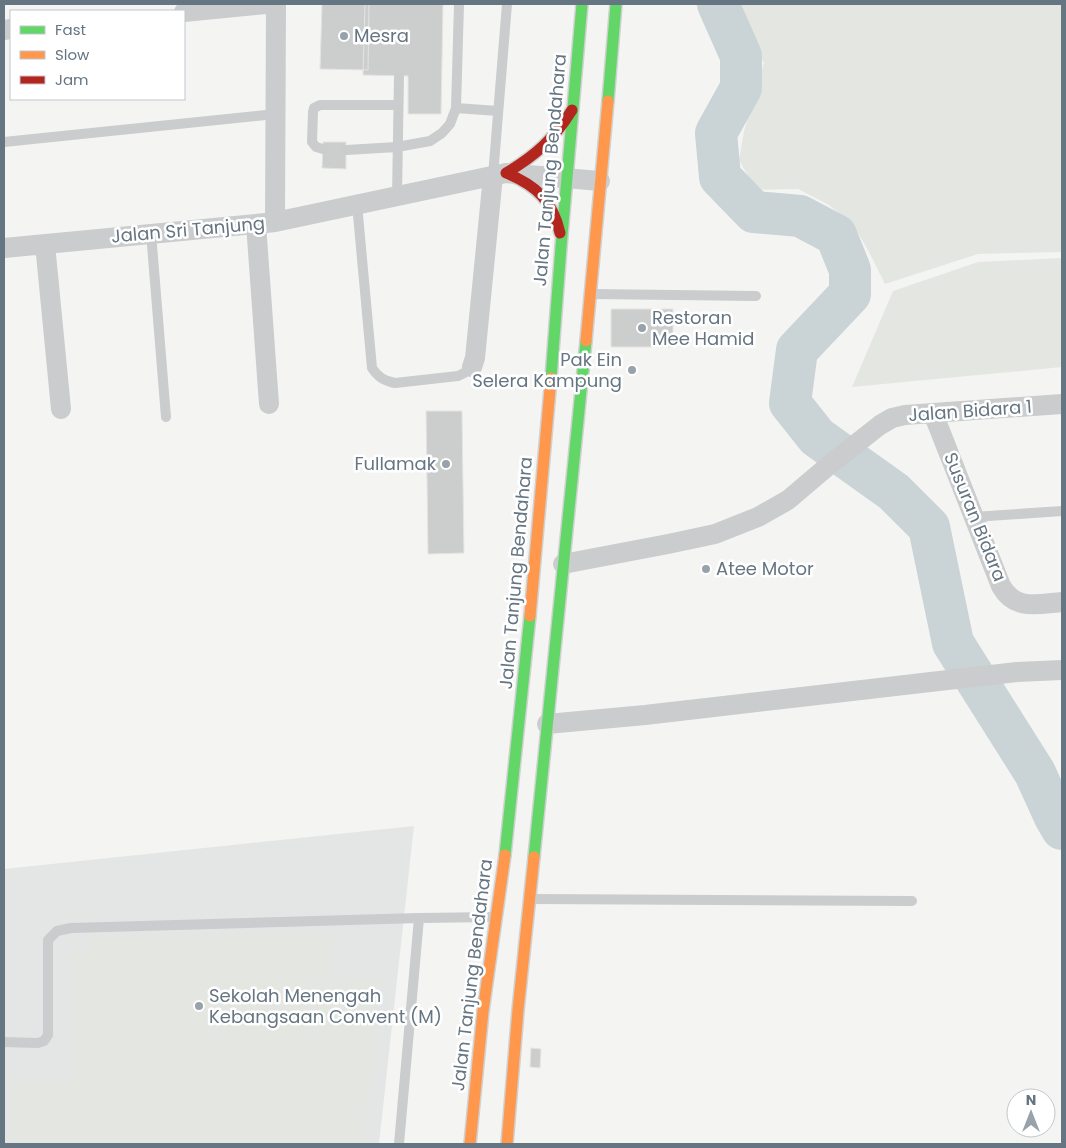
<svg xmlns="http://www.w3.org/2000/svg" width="1066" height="1148" viewBox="0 0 1066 1148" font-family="Poppins,sans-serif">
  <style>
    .built { fill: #e4e6e5 }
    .green { fill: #e4e7e1 }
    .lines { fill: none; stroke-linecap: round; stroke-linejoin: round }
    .river { stroke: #cad3d5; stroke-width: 42 }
    .building { fill: #cccece; stroke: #e4e4e3 }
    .fast-casing { stroke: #d0d1d1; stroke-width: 14 }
    .slow-casing { stroke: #d0d1d1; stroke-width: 14 }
    .jam-casing { stroke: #d0d1d1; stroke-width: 14 }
    .lane { stroke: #cacccd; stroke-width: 10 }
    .street { stroke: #cacccd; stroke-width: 20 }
    .fast { stroke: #63d668; stroke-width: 11 }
    .slow { stroke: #ff974d; stroke-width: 11 }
    .jam { stroke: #b3261e; stroke-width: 11 }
    .poi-dot { fill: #97a2aa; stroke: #fff; stroke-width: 2 }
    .labels { text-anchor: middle; stroke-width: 5; stroke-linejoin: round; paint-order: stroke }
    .poi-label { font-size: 18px; fill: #657582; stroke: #fff; text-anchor: start }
    .street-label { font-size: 18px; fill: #657582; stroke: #fff }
  </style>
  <rect width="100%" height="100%" fill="#f4f5f3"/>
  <path class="built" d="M 414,826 L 379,1144 L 4,1144 L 4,869 Z"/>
  <path class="green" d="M 734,4 L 1062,4 L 1062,252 L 978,254 L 885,284 L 869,252 L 854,226 L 829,205 L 798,189 L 756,190 L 739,160 L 744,131 L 764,63 Z
    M 1062,258 L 1062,367 L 852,387 L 893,291 L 978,262 Z
    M 334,934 L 331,977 L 382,977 L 363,1144 L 13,1144 L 13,1080 L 75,1080 L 73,951 L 87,951 L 87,937 Z"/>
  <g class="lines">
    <path class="river" d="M 718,4 L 741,56 L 741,88 L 716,133 L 720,177 L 754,212 L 800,216 L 836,235 L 850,270 L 850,294 L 797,350 L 790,403 L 817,437 L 894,492 L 929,527 L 953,643 L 1035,773 L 1055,817 L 1062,829"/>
  </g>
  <path class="building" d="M 322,4 L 369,4 L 368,70 L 320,69 Z
    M 365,4 L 443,4 L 441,114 L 408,114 L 408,76 L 363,75 Z
    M 323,142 L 346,142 L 346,169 L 322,168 Z
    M 611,309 L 673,309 L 673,347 L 611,347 Z
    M 426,411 L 462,411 L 464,553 L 428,554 Z
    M 531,1048 L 541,1049 L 540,1068 L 530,1067 Z"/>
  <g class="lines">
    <defs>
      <path id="fast" d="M 608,101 L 616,4
        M 551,378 L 561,247 L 582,4
        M 505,855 L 530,616
        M 534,857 L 586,341"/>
      <path id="slow" d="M 586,341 L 608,101
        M 530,616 L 551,378
        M 470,1144 L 483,1011 L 505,855
        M 507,1144 L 518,1010 L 534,857"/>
      <path id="jam" d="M 506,173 C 536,185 553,201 560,233
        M 506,173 C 535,156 554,139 572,110"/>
    </defs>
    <use href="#fast" class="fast-casing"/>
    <use href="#slow" class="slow-casing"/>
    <use href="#jam" class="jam-casing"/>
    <path class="lane" d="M 456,108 L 498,111
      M 4,142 L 275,114
      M 323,149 L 316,147 L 312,142 L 313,112 L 314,108 L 320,105 L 398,105
      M 346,150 L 397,147 L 430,141 L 442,133 L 450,124 L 456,108 L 459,4
      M 493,176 L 507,4
      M 397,196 L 399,76
      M 357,204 L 372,368 C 378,377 384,381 395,383 L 458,376 L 466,372 L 472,367
      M 151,233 L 166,417
      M 592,294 L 756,296
      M 974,517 L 1062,511
      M 531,899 L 912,901
      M 4,1042 L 38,1043 L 44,1041 L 48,1035 L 48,940 L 57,931 L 71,928 L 419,918 L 495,917
      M 399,1144 L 419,918"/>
    <path class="street" d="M 184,12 L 265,4
      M 4,30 L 11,29
      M 275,222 L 276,4
      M 256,224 L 269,404
      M 45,244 L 61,409
      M 4,248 L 256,224 L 275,222 L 506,173 L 600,181
      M 472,367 L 475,358 L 493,176
      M 933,413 L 1001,586 C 1015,611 1038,604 1062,602
      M 563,564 L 668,544 L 715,534 L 758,517 L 788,500 L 828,466 L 880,425 L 892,418 L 905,415 L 1062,404
      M 547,724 L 645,715 L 1017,672 L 1062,670"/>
    <use href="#fast" class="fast"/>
    <use href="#slow" class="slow"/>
    <use href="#jam" class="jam"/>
  </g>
  <g class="poi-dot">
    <circle cx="344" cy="36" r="5"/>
    <circle cx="642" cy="328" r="5"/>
    <circle cx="632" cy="370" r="5"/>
    <circle cx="446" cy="464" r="5"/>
    <circle cx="706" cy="569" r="5"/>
    <circle cx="199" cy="1006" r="5"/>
  </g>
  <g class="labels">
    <g class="poi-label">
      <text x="354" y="42">Mesra</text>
      <text x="652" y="324">Restoran<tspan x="652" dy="21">Mee Hamid</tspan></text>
      <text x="622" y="366" text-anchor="end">Pak Ein<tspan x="622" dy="21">Selera Kampung</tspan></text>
      <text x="436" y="470" text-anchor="end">Fullamak</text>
      <text x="716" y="575">Atee Motor</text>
      <text x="209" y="1002">Sekolah Menengah<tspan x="209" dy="21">Kebangsaan Convent (M)</tspan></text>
    </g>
    <g class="street-label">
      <text transform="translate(550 170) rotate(-85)" y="6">Jalan Tanjung Bendahara</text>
      <text transform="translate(188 230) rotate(-5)" y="6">Jalan Sri Tanjung</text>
      <text transform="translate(970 411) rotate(-4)" y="6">Jalan Bidara 1</text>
      <text transform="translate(975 517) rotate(68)" y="6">Susuran Bidara</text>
      <text transform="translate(516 573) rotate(-85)" y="6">Jalan Tanjung Bendahara</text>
      <text transform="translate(472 975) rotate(-83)" y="6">Jalan Tanjung Bendahara</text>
    </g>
  </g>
  <rect width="1066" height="1148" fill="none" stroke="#657582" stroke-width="10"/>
  <rect x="10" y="10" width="175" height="90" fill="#ffffff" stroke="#c1c8cd"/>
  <rect x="20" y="26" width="25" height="8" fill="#63d668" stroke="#c1c8cd"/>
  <text x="55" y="35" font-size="15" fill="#657582">Fast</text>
  <rect x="20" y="51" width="25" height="8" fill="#ff974d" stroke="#c1c8cd"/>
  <text x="55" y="60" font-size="15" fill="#657582">Slow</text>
  <rect x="20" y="76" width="25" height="8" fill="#b3261e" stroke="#c1c8cd"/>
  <text x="55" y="85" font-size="15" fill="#657582">Jam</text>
  <g transform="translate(1031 1113)"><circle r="24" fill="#ffffff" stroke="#c1c8cd"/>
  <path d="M0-4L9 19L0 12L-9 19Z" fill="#97a2aa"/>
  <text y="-8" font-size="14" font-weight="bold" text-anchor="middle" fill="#657582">N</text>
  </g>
</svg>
